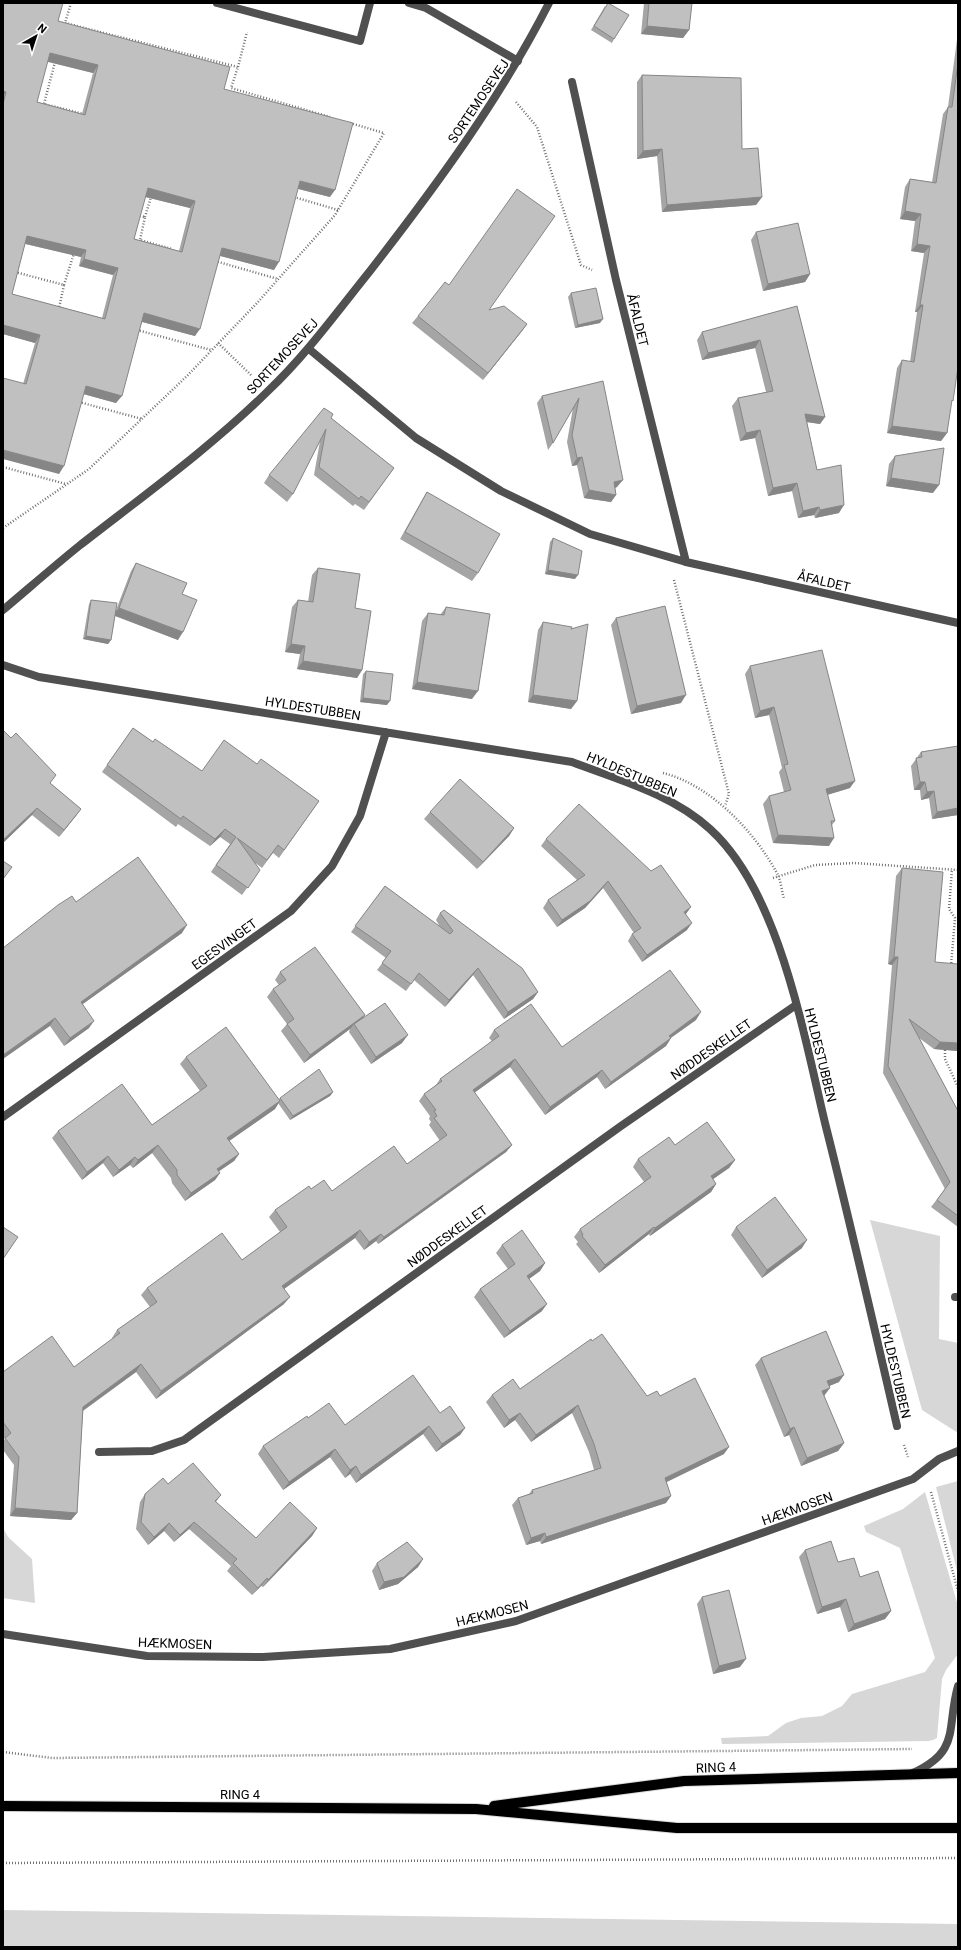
<svg xmlns="http://www.w3.org/2000/svg" width="961" height="1950" viewBox="0 0 961 1950" font-family="Roboto,sans-serif">
  <style>
    .green { fill: #d7d7d7 }
    .lines { fill: none; stroke-linecap: round; stroke-linejoin: round }
    .primary-casing { stroke: #dbdbdb; stroke-width: 12 }
    .path { stroke: #727272; stroke-width: 2.5; stroke-dasharray: 1 2; stroke-linecap: butt }
    .service { stroke: #505050; stroke-width: 8 }
    .minor { stroke: #505050; stroke-width: 8 }
    .primary { stroke: #000; stroke-width: 10 }
    .wall { fill: #a5a5a5; fill-rule: evenodd }
    .shaded-wall { fill: #868686 }
    .building { fill: #c0c0c0; stroke: #868686; fill-rule: evenodd }
    .labels { text-anchor: middle; stroke-width: 4; stroke-linejoin: round; paint-order: stroke }
    .street-label { font-size: 13px; fill: #000; stroke: #fff }
  </style>
  <rect width="100%" height="100%" fill="#fff"/>
  <path class="green" d="M 870,1220 L 940,1236 L 939,1339 L 958,1343 L 958,1433 L 922,1410 Z
    M 958,1481 L 958,1575 L 936,1487 Z
    M 925,1492 L 958,1606 L 958,1654 L 946,1670 L 942,1679 L 937,1738 L 933,1740 L 928,1741 L 722,1744 L 721,1738 L 768,1736 L 786,1723 L 801,1718 L 822,1716 L 842,1706 L 852,1694 L 925,1672 L 935,1658 L 900,1548 L 866,1532 L 864,1526 L 903,1509 Z
    M 3,1528 L 8,1537 L 32,1559 L 35,1603 L 3,1598 Z
    M 3,1910 L 958,1924 L 958,1947 L 3,1947 Z"/>
  <g class="lines">
    <defs>
      <path id="primary" d="M 3,1806 L 476,1809 L 677,1828 L 958,1828
        M 494,1806 L 684,1781 L 958,1773"/>
    </defs>
    <use href="#primary" class="primary-casing"/>
    <path class="path" d="M 71,3 L 65,23 L 238,67 L 231,88 L 330,117
      M 56,21 L 65,24
      M 55,62 L 44,104 L 84,114
      M 238,67 L 247,32
      M 516,102 L 537,127 L 581,265 L 592,270
      M 294,197 L 338,210
      M 137,215 L 145,217 L 140,240 L 172,249
      M 145,217 L 151,197
      M 215,261 L 278,279
      M 15,272 L 64,285 L 59,308
      M 64,285 L 74,253
      M 137,330 L 211,350
      M 218,343 L 252,376
      M 79,402 L 142,419
      M 3,467 L 66,484
      M 3,528 L 89,469 L 187,376 L 258,302 L 335,215 L 384,133 L 350,123
      M 674,580 L 729,794 L 725,806
      M 663,773 C 711,785 755,832 778,875 C 781,882 782,892 784,899
      M 773,878 L 815,865 L 854,863 L 958,870
      M 951,966 L 955,918 L 949,909 L 952,869
      M 945,1047 L 945,1059 L 958,1087
      M 904,1445 L 908,1457
      M 931,1492 L 958,1591
      M 3,1752 L 52,1758 L 912,1749
      M 3,1863 L 958,1858"/>
    <path class="service" d="M 217,3 L 360,41 L 370,3
      M 409,3 L 426,8 L 518,61
      M 955,1297 L 958,1297
      M 913,1773 C 961,1751 946,1729 958,1686"/>
    <path class="minor" d="M 572,82 L 616,280 L 686,562
      M 309,349 L 416,438 L 501,491 L 590,534 L 686,562 L 958,623
      M 3,610 C 28,589 53,567 79,546 C 143,496 210,448 268,391 C 306,355 337,312 370,271 C 436,186 500,99 549,3
      M 3,665 L 39,677 L 572,762 C 619,780 672,794 710,829 C 780,892 804,1037 826,1127 C 851,1226 874,1326 897,1426
      M 3,1117 L 291,911 L 332,866 L 360,816 L 386,732
      M 99,1452 L 152,1451 L 184,1440 L 621,1126 L 796,1005
      M 3,1634 L 147,1656 L 263,1657 L 390,1649 L 516,1621 L 913,1479 L 939,1459 L 958,1451"/>
    <use href="#primary" class="primary"/>
  </g>
  <path class="wall" d="M 3,3 L 58,21 L 224,89 L 330,197 L 298,189 L 274,270 L 220,256 L 195,336 L 142,322 L 116,403 L 83,394 L 59,474 L 23,384 L 35,343 L 3,334 ZM 47,61 L 93,73 L 82,114 L 37,102 ZM 145,197 L 190,208 L 179,251 L 134,239 ZM 25,244 L 81,257 L 79,266 L 113,275 L 102,318 L 12,294 Z
    M 644,3 L 692,3 L 689,30 L 683,38 L 641,34 Z
    M 605,6 L 614,39 L 612,43 L 591,30 Z
    M 958,32 L 958,367 L 951,403 L 947,433 L 941,441 L 887,433 L 897,368 L 902,360 L 910,362 L 917,312 L 915,312 L 924,253 L 911,251 L 915,221 L 900,219 L 905,187 L 910,179 L 932,182 L 943,114 L 948,107 Z
    M 642,75 L 742,149 L 762,197 L 756,205 L 662,212 L 657,156 L 637,159 L 637,82 Z
    M 756,232 L 810,274 L 805,282 L 763,291 L 751,240 Z
    M 449,285 L 489,310 L 527,324 L 522,331 L 483,380 L 412,323 L 418,316 Z
    M 571,293 L 600,323 L 575,328 L 568,297 Z
    M 797,306 L 825,417 L 820,424 L 807,422 L 817,470 L 839,513 L 815,518 L 814,515 L 798,518 L 792,491 L 768,496 L 755,438 L 740,441 L 732,406 L 738,398 L 766,392 L 755,348 L 702,360 L 697,340 L 702,332 Z
    M 603,381 L 617,487 L 615,488 L 616,495 L 611,502 L 584,498 L 577,465 L 572,466 L 567,442 L 573,408 L 553,443 L 548,450 L 537,403 L 542,396 Z
    M 331,418 L 394,468 L 364,510 L 355,504 L 353,506 L 314,475 L 320,441 L 293,494 L 287,502 L 264,483 L 269,475 Z
    M 895,456 L 933,493 L 886,486 L 889,464 Z
    M 427,492 L 478,573 L 472,581 L 400,539 L 422,500 Z
    M 553,538 L 575,579 L 545,574 L 550,542 Z
    M 136,563 L 182,594 L 178,640 L 115,616 L 111,640 L 108,644 L 83,639 L 89,604 L 91,600 L 116,610 L 131,571 Z
    M 318,568 L 355,608 L 362,670 L 357,678 L 297,669 L 300,654 L 285,652 L 292,607 L 298,600 L 308,602 L 312,575 Z
    M 446,607 L 472,699 L 412,689 L 422,621 L 428,613 L 440,615 Z
    M 616,618 L 681,703 L 631,714 L 611,625 Z
    M 543,622 L 577,701 L 571,709 L 528,702 L 538,630 Z
    M 750,666 L 850,788 L 827,795 L 835,821 L 832,825 L 829,846 L 773,843 L 763,804 L 769,796 L 784,792 L 779,772 L 782,768 L 769,715 L 755,718 L 745,674 Z
    M 366,671 L 387,705 L 360,702 L 363,674 Z
    M 133,728 L 153,742 L 202,771 L 257,764 L 319,801 L 279,858 L 273,853 L 262,868 L 254,862 L 260,870 L 242,895 L 211,872 L 230,844 L 220,837 L 210,846 L 178,824 L 176,827 L 102,772 Z
    M 3,730 L 50,783 L 81,809 L 59,837 L 32,815 L 3,843 Z
    M 958,746 L 958,815 L 932,819 L 929,798 L 921,800 L 920,790 L 914,790 L 911,766 L 921,752 Z
    M 430,812 L 514,828 L 509,836 L 477,869 L 424,819 Z
    M 546,839 L 686,914 L 685,914 L 687,930 L 642,962 L 628,941 L 632,934 L 634,933 L 603,888 L 585,908 L 557,927 L 543,908 L 548,900 L 577,880 L 541,846 Z
    M 902,868 L 935,962 L 958,1051 L 934,1049 L 919,1038 L 958,1111 L 958,1227 L 931,1207 L 945,1189 L 883,1073 L 892,965 L 888,964 L 896,876 Z
    M 385,886 L 440,927 L 436,920 L 440,913 L 538,992 L 533,999 L 504,1019 L 473,975 L 445,1007 L 414,980 L 406,991 L 377,970 L 386,958 L 351,932 Z
    M 76,902 L 182,933 L 82,1004 L 89,1028 L 64,1046 L 50,1026 Z
    M 280,972 L 365,1015 L 363,1018 L 402,1043 L 371,1064 L 349,1032 L 350,1029 L 304,1063 L 281,1031 L 287,1024 L 267,997 L 273,989 L 279,985 L 275,980 Z
    M 696,1020 L 671,1038 L 666,1046 L 605,1089 L 597,1077 L 545,1115 L 510,1067 L 474,1093 L 512,1145 L 506,1152 L 378,1244 L 376,1241 L 364,1250 L 355,1238 L 284,1289 L 284,1304 L 156,1399 L 136,1372 L 83,1411 L 77,1513 L 71,1520 L 10,1516 L 14,1465 L 3,1450 L 3,1441 L 5,1439 L 3,1437 L 3,1372 L 74,1367 L 113,1339 L 112,1338 L 117,1330 L 150,1307 L 141,1295 L 147,1288 L 242,1260 L 280,1232 L 269,1217 L 275,1210 L 311,1189 L 332,1191 L 407,1164 L 440,1141 L 429,1125 L 431,1122 L 429,1119 L 430,1116 L 419,1101 L 424,1094 L 436,1085 L 440,1079 L 492,1041 L 489,1038 L 494,1030 L 562,1047 Z
    M 186,1057 L 279,1099 L 280,1098 L 333,1092 L 330,1096 L 290,1120 L 278,1103 L 275,1109 L 229,1141 L 239,1154 L 234,1161 L 219,1171 L 220,1173 L 215,1180 L 185,1201 L 172,1183 L 171,1178 L 152,1153 L 133,1168 L 130,1165 L 113,1177 L 103,1163 L 82,1180 L 52,1138 L 58,1131 L 152,1125 L 200,1091 L 180,1064 Z
    M 675,1145 L 735,1160 L 729,1168 L 713,1179 L 716,1184 L 711,1192 L 650,1236 L 649,1234 L 599,1273 L 576,1244 L 578,1242 L 574,1237 L 580,1229 L 644,1182 L 633,1167 L 638,1159 Z
    M 736,1227 L 802,1248 L 762,1278 L 731,1235 Z
    M 502,1245 L 545,1263 L 540,1271 L 529,1279 L 542,1311 L 504,1338 L 474,1297 L 480,1289 L 508,1269 L 496,1253 Z
    M 592,1341 L 647,1396 L 660,1396 L 724,1454 L 667,1482 L 666,1503 L 541,1544 L 540,1541 L 526,1545 L 512,1505 L 518,1498 L 529,1494 L 532,1490 L 594,1470 L 589,1452 L 572,1413 L 531,1442 L 515,1420 L 504,1428 L 486,1402 L 492,1395 L 520,1389 Z
    M 761,1358 L 839,1382 L 829,1386 L 824,1396 L 844,1443 L 838,1451 L 801,1466 L 789,1435 L 784,1437 L 755,1365 Z
    M 440,1413 L 465,1428 L 460,1435 L 436,1452 L 423,1434 L 356,1483 L 350,1474 L 345,1478 L 330,1457 L 283,1490 L 258,1454 L 263,1446 L 308,1418 L 345,1425 Z
    M 168,1484 L 221,1495 L 216,1502 L 256,1538 L 317,1528 L 312,1536 L 263,1587 L 261,1586 L 252,1595 L 227,1571 L 231,1566 L 189,1529 L 174,1542 L 164,1531 L 148,1545 L 136,1529 L 140,1502 L 145,1494 Z
    M 805,1550 L 838,1562 L 860,1577 L 891,1611 L 885,1619 L 848,1632 L 840,1607 L 817,1614 L 799,1557 Z
    M 423,1559 L 418,1567 L 398,1584 L 379,1590 L 372,1571 L 377,1563 Z
    M 702,1597 L 740,1667 L 713,1674 L 697,1604 Z"/>
  <path class="shaded-wall" d="M 647,26 L 689,30 L 683,38 L 641,34 Z
    M 50,53 L 98,65 L 93,73 L 44,61 Z
    M 3,91 L 6,92 L 3,96 Z
    M 662,149 L 657,156 L 637,159 L 643,151 Z
    M 300,181 L 335,190 L 330,197 L 295,188 Z
    M 148,188 L 195,201 L 190,208 L 142,196 Z
    M 762,197 L 756,205 L 662,212 L 667,205 Z
    M 905,211 L 921,214 L 915,221 L 900,219 Z
    M 27,236 L 86,250 L 81,257 L 22,243 Z
    M 917,244 L 930,246 L 924,253 L 911,251 Z
    M 222,248 L 279,262 L 274,270 L 217,255 Z
    M 84,259 L 118,268 L 113,275 L 79,266 Z
    M 810,274 L 805,282 L 763,291 L 768,284 Z
    M 920,305 L 923,305 L 917,312 L 915,312 Z
    M 144,313 L 200,329 L 195,336 L 139,321 Z
    M 603,319 L 600,323 L 575,328 L 578,325 Z
    M 527,324 L 522,331 L 483,380 L 488,373 Z
    M 3,325 L 40,335 L 35,343 L 3,334 Z
    M 760,340 L 755,348 L 702,360 L 708,353 Z
    M 86,386 L 122,396 L 116,403 L 80,393 Z
    M 805,414 L 825,417 L 820,424 L 800,421 Z
    M 892,426 L 947,433 L 941,441 L 887,433 Z
    M 760,430 L 755,438 L 740,441 L 746,433 Z
    M 3,450 L 64,466 L 59,474 L 3,459 Z
    M 582,457 L 577,465 L 572,466 L 577,458 Z
    M 891,478 L 939,485 L 933,493 L 886,486 Z
    M 623,480 L 617,487 L 608,490 L 614,482 Z
    M 797,483 L 792,491 L 768,496 L 773,488 Z
    M 589,490 L 616,495 L 611,502 L 584,498 Z
    M 844,505 L 839,513 L 815,518 L 820,510 Z
    M 819,507 L 814,515 L 798,518 L 803,511 Z
    M 548,570 L 578,575 L 575,579 L 545,574 Z
    M 119,608 L 183,632 L 178,640 L 113,615 Z
    M 86,636 L 111,640 L 108,644 L 83,639 Z
    M 291,644 L 305,646 L 300,654 L 285,652 Z
    M 303,661 L 362,670 L 357,678 L 297,669 Z
    M 417,682 L 478,691 L 472,699 L 412,689 Z
    M 533,695 L 577,701 L 571,709 L 528,702 Z
    M 686,695 L 681,703 L 631,714 L 637,706 Z
    M 363,698 L 390,701 L 387,705 L 360,702 Z
    M 774,707 L 769,715 L 755,718 L 760,711 Z
    M 855,781 L 850,788 L 820,797 L 826,789 Z
    M 920,782 L 925,782 L 920,790 L 914,790 Z
    M 934,791 L 929,798 L 921,800 L 927,792 Z
    M 37,808 L 32,815 L 3,843 L 3,840 Z
    M 958,808 L 958,815 L 932,819 L 937,812 Z
    M 81,809 L 76,816 L 59,837 L 64,830 Z
    M 514,828 L 509,836 L 477,869 L 483,862 Z
    M 225,829 L 220,837 L 210,846 L 215,839 Z
    M 778,835 L 834,838 L 829,846 L 773,843 Z
    M 608,881 L 603,888 L 585,908 L 557,927 L 562,920 Z
    M 691,907 L 686,914 L 679,919 L 684,912 Z
    M 692,923 L 687,930 L 642,962 L 647,955 Z
    M 187,925 L 182,933 L 76,1009 L 81,1002 Z
    M 894,957 L 898,957 L 892,965 L 888,964 Z
    M 478,968 L 473,975 L 445,1007 L 449,1000 Z
    M 538,992 L 533,999 L 504,1019 L 508,1012 Z
    M 701,1012 L 696,1020 L 663,1043 L 669,1036 Z
    M 365,1015 L 359,1023 L 354,1024 L 350,1029 L 304,1063 L 310,1055 Z
    M 55,1018 L 50,1026 L 3,1059 L 3,1055 Z
    M 94,1021 L 89,1028 L 64,1046 L 70,1038 Z
    M 408,1035 L 402,1043 L 371,1064 L 376,1057 Z
    M 671,1038 L 666,1046 L 605,1089 L 611,1082 Z
    M 940,1042 L 958,1043 L 958,1051 L 934,1049 Z
    M 515,1059 L 510,1067 L 467,1098 L 473,1090 Z
    M 602,1070 L 597,1077 L 545,1115 L 550,1107 Z
    M 333,1092 L 330,1096 L 290,1120 L 293,1116 Z
    M 280,1101 L 275,1109 L 222,1146 L 227,1138 Z
    M 158,1145 L 152,1153 L 133,1168 L 138,1160 Z
    M 512,1145 L 506,1152 L 378,1244 L 384,1237 Z
    M 239,1154 L 234,1161 L 212,1176 L 217,1169 Z
    M 108,1156 L 103,1163 L 82,1180 L 87,1172 Z
    M 135,1157 L 130,1165 L 113,1177 L 119,1170 Z
    M 735,1160 L 729,1168 L 706,1184 L 711,1176 Z
    M 220,1173 L 215,1180 L 185,1201 L 191,1193 Z
    M 716,1184 L 711,1192 L 650,1236 L 655,1228 Z
    M 654,1227 L 649,1234 L 599,1273 L 605,1265 Z
    M 360,1230 L 355,1238 L 277,1294 L 282,1286 Z
    M 381,1234 L 376,1241 L 364,1250 L 369,1242 Z
    M 807,1240 L 802,1248 L 762,1278 L 767,1270 Z
    M 545,1263 L 540,1271 L 522,1284 L 527,1276 Z
    M 290,1297 L 284,1304 L 156,1399 L 161,1391 Z
    M 547,1304 L 542,1311 L 504,1338 L 510,1331 Z
    M 141,1364 L 136,1372 L 78,1414 L 83,1407 Z
    M 844,1375 L 839,1382 L 822,1389 L 827,1381 Z
    M 830,1388 L 824,1396 L 822,1391 Z
    M 578,1405 L 572,1413 L 531,1442 L 536,1435 Z
    M 520,1413 L 515,1420 L 504,1428 L 509,1420 Z
    M 429,1426 L 423,1434 L 356,1483 L 361,1475 Z
    M 794,1427 L 789,1435 L 784,1437 L 790,1429 Z
    M 465,1428 L 460,1435 L 436,1452 L 442,1444 Z
    M 844,1443 L 838,1451 L 801,1466 L 807,1458 Z
    M 729,1447 L 724,1454 L 660,1485 L 665,1478 Z
    M 335,1449 L 330,1457 L 283,1490 L 289,1482 Z
    M 356,1466 L 350,1474 L 345,1478 L 350,1470 Z
    M 671,1496 L 666,1503 L 541,1544 L 546,1537 Z
    M 15,1508 L 77,1513 L 71,1520 L 10,1516 Z
    M 194,1522 L 189,1529 L 174,1542 L 180,1535 Z
    M 169,1523 L 164,1531 L 148,1545 L 154,1537 Z
    M 317,1528 L 312,1536 L 263,1587 L 268,1580 Z
    M 545,1533 L 540,1541 L 526,1545 L 531,1538 Z
    M 423,1559 L 418,1567 L 398,1584 L 379,1590 L 384,1582 Z
    M 267,1578 L 261,1586 L 252,1595 L 258,1588 Z
    M 846,1599 L 840,1607 L 817,1614 L 822,1607 Z
    M 891,1611 L 885,1619 L 848,1632 L 854,1624 Z
    M 746,1659 L 740,1667 L 713,1674 L 719,1666 Z"/>
  <path class="building" d="M 3,3 L 63,3 L 58,21 L 230,67 L 224,89 L 353,123 L 335,190 L 300,181 L 279,262 L 222,248 L 200,329 L 144,313 L 122,396 L 86,386 L 64,466 L 3,450 L 3,378 L 26,384 L 40,335 L 3,325 L 3,104 L 6,92 L 3,91 ZM 50,53 L 98,65 L 85,115 L 37,102 ZM 148,188 L 195,201 L 182,252 L 134,239 ZM 27,236 L 86,250 L 84,259 L 118,268 L 105,319 L 12,294 Z
    M 608,3 L 629,15 L 614,39 L 594,26 Z
    M 649,3 L 692,3 L 689,30 L 647,26 Z
    M 958,63 L 958,367 L 953,401 L 952,400 L 947,433 L 892,426 L 902,360 L 914,362 L 923,305 L 920,305 L 930,246 L 917,244 L 921,214 L 905,211 L 910,179 L 936,183 L 948,107 L 952,107 Z
    M 642,75 L 741,78 L 742,149 L 758,148 L 762,197 L 667,205 L 662,149 L 643,151 Z
    M 517,189 L 555,216 L 489,310 L 504,306 L 527,324 L 488,373 L 418,316 L 445,282 L 449,285 Z
    M 798,223 L 810,274 L 768,284 L 756,232 Z
    M 596,288 L 603,319 L 578,325 L 571,293 Z
    M 797,306 L 825,417 L 805,414 L 817,470 L 841,465 L 844,505 L 820,510 L 819,507 L 803,511 L 797,483 L 773,488 L 760,430 L 746,433 L 738,398 L 773,391 L 760,340 L 708,353 L 702,332 Z
    M 603,381 L 623,480 L 614,482 L 616,495 L 589,490 L 582,457 L 577,458 L 572,435 L 579,398 L 553,443 L 542,396 Z
    M 324,408 L 333,414 L 331,418 L 394,468 L 369,502 L 361,496 L 359,499 L 319,467 L 326,429 L 293,494 L 269,475 Z
    M 944,448 L 939,485 L 891,478 L 895,456 Z
    M 427,492 L 500,534 L 478,573 L 405,532 Z
    M 553,538 L 582,551 L 578,575 L 548,570 Z
    M 136,563 L 187,583 L 182,594 L 197,600 L 183,632 L 119,608 Z
    M 318,568 L 360,574 L 355,608 L 371,611 L 362,670 L 303,661 L 305,646 L 291,644 L 298,600 L 313,602 Z
    M 91,600 L 117,603 L 111,640 L 86,636 Z
    M 665,606 L 686,695 L 637,706 L 616,618 Z
    M 446,607 L 490,614 L 478,691 L 417,682 L 428,613 L 444,615 Z
    M 543,622 L 572,627 L 571,629 L 588,624 L 577,701 L 533,695 Z
    M 822,650 L 855,781 L 826,789 L 835,821 L 831,821 L 834,838 L 778,835 L 769,796 L 791,790 L 784,765 L 788,764 L 774,707 L 760,711 L 750,666 Z
    M 366,671 L 393,674 L 390,701 L 363,698 Z
    M 133,728 L 153,742 L 155,739 L 202,771 L 224,740 L 257,764 L 261,759 L 319,801 L 284,850 L 278,845 L 267,860 L 237,838 L 260,870 L 248,888 L 216,865 L 236,837 L 225,829 L 215,839 L 183,816 L 181,819 L 107,765 Z
    M 3,730 L 11,738 L 16,733 L 56,775 L 50,783 L 81,809 L 64,830 L 37,808 L 3,840 Z
    M 958,746 L 958,808 L 937,812 L 934,791 L 927,792 L 925,782 L 920,782 L 916,758 L 922,757 L 921,752 Z
    M 460,779 L 514,828 L 483,862 L 430,812 Z
    M 579,804 L 651,871 L 661,865 L 691,907 L 684,912 L 692,923 L 647,955 L 632,934 L 641,928 L 608,881 L 590,901 L 562,920 L 548,900 L 585,875 L 546,839 Z
    M 138,857 L 187,925 L 81,1002 L 94,1021 L 70,1038 L 55,1018 L 3,1055 L 3,948 L 58,905 L 72,896 L 76,902 Z
    M 3,861 L 12,867 L 3,879 Z
    M 902,868 L 943,872 L 935,962 L 958,964 L 958,1043 L 940,1042 L 909,1019 L 958,1111 L 958,1216 L 937,1200 L 950,1182 L 888,1066 L 898,957 L 894,957 Z
    M 385,886 L 450,934 L 453,931 L 440,913 L 444,910 L 522,968 L 538,992 L 508,1012 L 478,968 L 449,1000 L 419,973 L 411,984 L 382,963 L 391,951 L 355,926 Z
    M 315,947 L 365,1015 L 310,1055 L 287,1024 L 294,1019 L 273,989 L 286,980 L 280,972 Z
    M 670,970 L 701,1012 L 669,1036 L 671,1038 L 611,1082 L 602,1070 L 550,1107 L 515,1059 L 473,1090 L 512,1145 L 384,1237 L 381,1234 L 369,1242 L 360,1230 L 282,1286 L 290,1297 L 161,1391 L 141,1364 L 83,1407 L 77,1513 L 15,1508 L 19,1457 L 5,1438 L 11,1433 L 3,1422 L 3,1372 L 52,1336 L 74,1367 L 120,1333 L 117,1330 L 157,1302 L 147,1288 L 222,1233 L 242,1260 L 287,1227 L 275,1210 L 309,1186 L 311,1189 L 324,1180 L 332,1191 L 394,1146 L 407,1164 L 447,1135 L 434,1118 L 437,1116 L 434,1111 L 436,1110 L 424,1094 L 442,1081 L 440,1079 L 499,1036 L 494,1030 L 531,1004 L 562,1047 Z
    M 385,1003 L 408,1035 L 376,1057 L 354,1024 Z
    M 226,1027 L 280,1101 L 227,1138 L 239,1154 L 217,1169 L 220,1173 L 191,1193 L 177,1175 L 177,1170 L 158,1145 L 138,1160 L 135,1157 L 119,1170 L 108,1156 L 87,1172 L 58,1131 L 122,1084 L 152,1125 L 207,1086 L 186,1057 Z
    M 319,1069 L 333,1092 L 293,1116 L 280,1098 Z
    M 707,1122 L 735,1160 L 711,1176 L 716,1184 L 655,1228 L 654,1227 L 605,1265 L 582,1236 L 583,1235 L 580,1229 L 651,1177 L 638,1159 L 669,1137 L 675,1145 Z
    M 775,1197 L 807,1240 L 767,1270 L 736,1227 Z
    M 3,1227 L 18,1237 L 3,1259 Z
    M 522,1230 L 545,1263 L 527,1276 L 547,1304 L 510,1331 L 480,1289 L 515,1264 L 502,1245 Z
    M 826,1331 L 844,1375 L 827,1381 L 830,1388 L 822,1391 L 844,1443 L 807,1458 L 794,1427 L 790,1429 L 761,1358 Z
    M 602,1334 L 647,1396 L 657,1391 L 660,1396 L 695,1378 L 729,1447 L 665,1478 L 671,1496 L 546,1537 L 545,1533 L 531,1538 L 518,1498 L 533,1493 L 532,1490 L 601,1468 L 594,1444 L 578,1405 L 536,1435 L 520,1413 L 509,1420 L 492,1395 L 513,1379 L 520,1389 L 591,1339 L 592,1341 Z
    M 413,1375 L 440,1413 L 450,1406 L 465,1428 L 442,1444 L 429,1426 L 361,1475 L 356,1466 L 350,1470 L 335,1449 L 289,1482 L 263,1446 L 307,1416 L 308,1418 L 329,1403 L 345,1425 Z
    M 193,1463 L 221,1495 L 215,1501 L 256,1538 L 290,1502 L 317,1528 L 268,1580 L 267,1578 L 258,1588 L 233,1563 L 237,1559 L 194,1522 L 180,1535 L 169,1523 L 154,1537 L 141,1522 L 145,1494 L 163,1478 L 168,1484 Z
    M 831,1541 L 838,1562 L 854,1558 L 860,1577 L 878,1571 L 891,1611 L 854,1624 L 846,1599 L 822,1607 L 805,1550 Z
    M 407,1542 L 423,1559 L 404,1577 L 384,1582 L 377,1563 Z
    M 729,1590 L 746,1659 L 719,1666 L 702,1597 Z"/>
  <g class="labels">
    <g class="street-label">
      <text transform="translate(478 101) rotate(-56)" y="5">SORTEMOSEVEJ</text>
      <text transform="translate(638 320) rotate(76)" y="5">ÅFALDET</text>
      <text transform="translate(282 356) rotate(-47)" y="5">SORTEMOSEVEJ</text>
      <text transform="translate(824 581) rotate(13)" y="5">ÅFALDET</text>
      <text transform="translate(313 708) rotate(9)" y="5">HYLDESTUBBEN</text>
      <text transform="translate(632 774) rotate(23)" y="5">HYLDESTUBBEN</text>
      <text transform="translate(224 944) rotate(-36)" y="5">EGESVINGET</text>
      <text transform="translate(711 1049) rotate(-35)" y="5">NØDDESKELLET</text>
      <text transform="translate(821 1055) rotate(76)" y="5">HYLDESTUBBEN</text>
      <text transform="translate(447 1236) rotate(-36)" y="5">NØDDESKELLET</text>
      <text transform="translate(896 1371) rotate(77)" y="5">HYLDESTUBBEN</text>
      <text transform="translate(797 1508) rotate(-20)" y="5">HÆKMOSEN</text>
      <text transform="translate(492 1613) rotate(-14)" y="5">HÆKMOSEN</text>
      <text transform="translate(175 1643) rotate(2)" y="5">HÆKMOSEN</text>
      <text transform="translate(716 1767) rotate(-2)" y="5">RING 4</text>
      <text x="240" y="1799">RING 4</text>
    </g>
  </g>
  <rect width="961" height="1950" fill="none" stroke="#000000" stroke-width="8"/>
  <g transform="translate(36 36) rotate(39)" stroke="#ffffff" stroke-width="3" paint-order="stroke">
  <path d="M0-3L7 15L0 10L-7 15Z" fill="#000000"/>
  <text y="-6" font-size="11" font-weight="bold" text-anchor="middle" fill="#000000">N</text>
  </g>
</svg>
